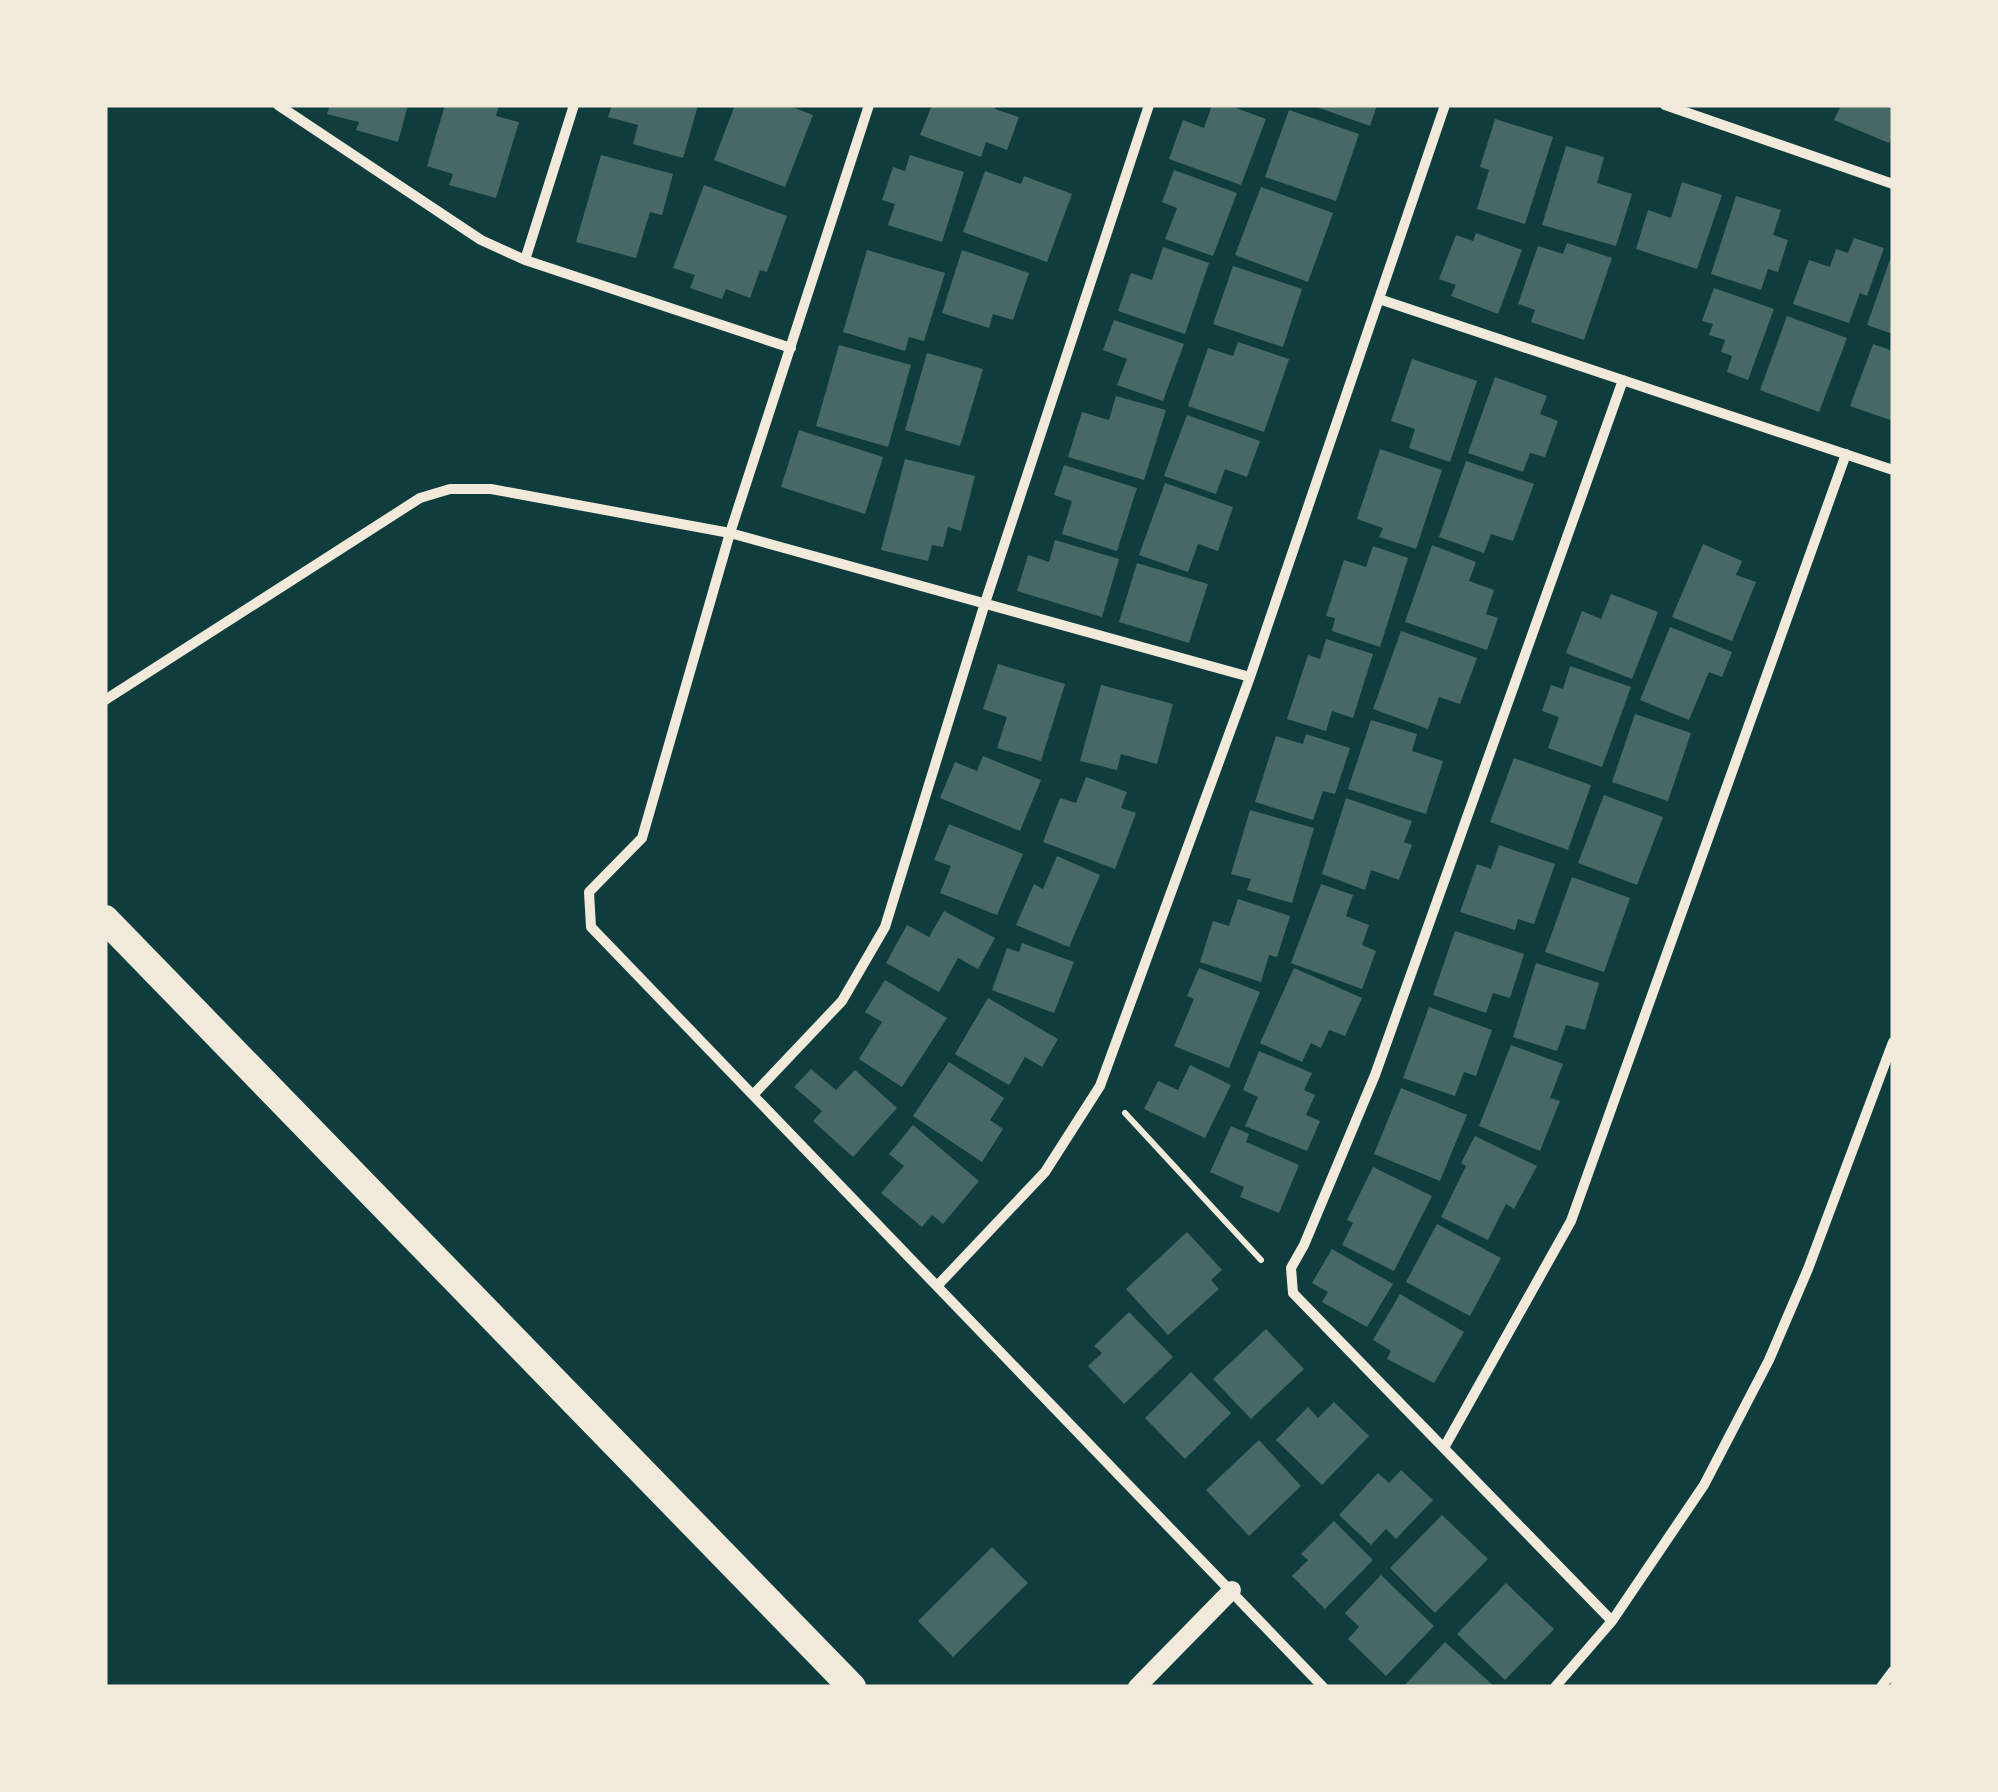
<svg xmlns="http://www.w3.org/2000/svg" width="1998" height="1792" viewBox="0 0 1998 1792" font-family="Helvetica,sans-serif">
  <style>
    .building { fill: #486865 }
    .lines { fill: none; stroke-linecap: round; stroke-linejoin: round }
    .path { stroke: #f1e9da; stroke-width: 6 }
    .minor { stroke: #f1e9da; stroke-width: 10 }
    .tertiary { stroke: #f1e9da; stroke-width: 18 }
    .trunk { stroke: #f1e9da; stroke-width: 28 }
  </style>
  <rect width="100%" height="100%" fill="#0f3d3e"/>
  <path class="building" d="M 330,105 L 408,105 L 398,142 L 356,130 L 359,122 L 327,114 Z
    M 445,105 L 499,105 L 496,116 L 519,122 L 496,198 L 449,185 L 453,174 L 427,166 Z
    M 612,105 L 698,105 L 683,158 L 633,144 L 638,125 L 608,117 Z
    M 735,105 L 787,105 L 813,115 L 785,187 L 714,160 Z
    M 932,105 L 996,105 L 995,109 L 1019,117 L 1007,150 L 986,142 L 981,157 L 920,135 Z
    M 1212,105 L 1228,105 L 1266,119 L 1241,185 L 1169,159 L 1183,120 L 1204,128 Z
    M 1311,105 L 1377,105 L 1370,126 Z
    M 1841,105 L 1893,105 L 1893,134 L 1889,143 L 1834,120 Z
    M 1289,110 L 1359,134 L 1336,201 L 1265,177 Z
    M 1495,119 L 1553,137 L 1525,224 L 1477,209 L 1489,170 L 1480,167 Z
    M 1566,146 L 1604,157 L 1597,183 L 1632,194 L 1616,246 L 1542,225 Z
    M 601,155 L 673,174 L 662,215 L 650,212 L 636,258 L 576,242 Z
    M 910,155 L 964,172 L 942,242 L 888,225 L 895,204 L 882,200 L 893,167 L 905,171 Z
    M 1174,170 L 1237,193 L 1213,256 L 1165,239 L 1177,208 L 1162,202 Z
    M 985,171 L 1021,184 L 1024,176 L 1072,194 L 1047,262 L 963,232 Z
    M 1682,182 L 1722,195 L 1697,269 L 1636,249 L 1648,210 L 1671,218 Z
    M 704,185 L 787,216 L 767,272 L 760,270 L 750,298 L 726,289 L 722,299 L 690,288 L 695,275 L 673,268 Z
    M 1261,187 L 1333,213 L 1308,282 L 1235,255 Z
    M 1736,196 L 1781,210 L 1773,235 L 1788,240 L 1778,272 L 1768,269 L 1761,290 L 1711,274 Z
    M 1476,233 L 1522,250 L 1498,314 L 1451,296 L 1456,285 L 1439,279 L 1456,235 L 1473,241 Z
    M 1854,238 L 1884,248 L 1867,296 L 1860,293 L 1849,323 L 1793,304 L 1809,260 L 1830,267 L 1836,249 L 1848,253 Z
    M 1567,243 L 1612,258 L 1584,340 L 1531,322 L 1535,310 L 1518,304 L 1538,246 L 1563,254 Z
    M 1163,247 L 1209,263 L 1185,334 L 1118,311 L 1131,273 L 1152,280 Z
    M 867,250 L 945,273 L 924,341 L 909,337 L 905,351 L 843,332 Z
    M 962,250 L 1029,273 L 1013,320 L 993,314 L 989,328 L 942,313 Z
    M 1893,251 L 1893,334 L 1867,325 Z
    M 1233,266 L 1302,289 L 1283,347 L 1213,324 Z
    M 1714,288 L 1774,309 L 1748,380 L 1727,372 L 1732,356 L 1721,352 L 1725,340 L 1709,335 L 1713,324 L 1702,321 Z
    M 1787,316 L 1847,338 L 1819,412 L 1760,390 Z
    M 1114,320 L 1184,344 L 1163,401 L 1117,385 L 1127,359 L 1103,350 Z
    M 1238,342 L 1289,359 L 1264,432 L 1188,406 L 1208,348 L 1233,356 Z
    M 1873,344 L 1893,351 L 1893,421 L 1850,406 Z
    M 839,345 L 911,365 L 888,447 L 816,426 Z
    M 927,353 L 983,369 L 960,446 L 905,430 Z
    M 1412,359 L 1477,381 L 1450,462 L 1409,448 L 1415,429 L 1391,421 Z
    M 1495,377 L 1547,396 L 1540,414 L 1558,421 L 1545,457 L 1530,453 L 1523,472 L 1468,453 Z
    M 1116,396 L 1166,410 L 1144,480 L 1068,457 L 1082,412 L 1109,420 Z
    M 1187,415 L 1260,441 L 1247,477 L 1225,469 L 1216,494 L 1164,476 Z
    M 799,430 L 883,457 L 865,514 L 781,487 Z
    M 1380,449 L 1442,470 L 1416,549 L 1379,537 L 1383,528 L 1357,519 Z
    M 905,459 L 975,476 L 961,531 L 948,527 L 943,547 L 932,545 L 928,561 L 881,550 Z
    M 1466,461 L 1534,484 L 1513,541 L 1491,534 L 1484,553 L 1439,537 Z
    M 1064,465 L 1137,488 L 1117,551 L 1062,534 L 1072,501 L 1054,495 Z
    M 1165,483 L 1233,507 L 1218,551 L 1198,544 L 1188,572 L 1139,555 Z
    M 1055,540 L 1119,559 L 1102,617 L 1017,591 L 1028,555 L 1049,562 Z
    M 1703,544 L 1742,561 L 1736,575 L 1756,582 L 1732,641 L 1672,617 Z
    M 1432,545 L 1476,562 L 1469,581 L 1494,590 L 1486,614 L 1498,618 L 1487,650 L 1405,622 Z
    M 1373,546 L 1408,558 L 1380,647 L 1332,631 L 1335,618 L 1326,616 L 1344,560 L 1366,567 Z
    M 1137,563 L 1208,584 L 1189,643 L 1119,622 Z
    M 1611,594 L 1658,612 L 1632,679 L 1566,653 L 1582,611 L 1601,619 Z
    M 1670,627 L 1732,652 L 1722,677 L 1709,672 L 1689,720 L 1640,700 Z
    M 1401,631 L 1477,658 L 1460,704 L 1439,697 L 1428,729 L 1373,709 Z
    M 1326,639 L 1373,654 L 1353,718 L 1332,711 L 1326,731 L 1287,719 L 1308,655 L 1320,659 Z
    M 998,664 L 1065,684 L 1041,761 L 997,748 L 1007,717 L 983,709 Z
    M 1570,666 L 1631,687 L 1602,767 L 1548,748 L 1559,717 L 1542,711 L 1551,685 L 1563,689 Z
    M 1101,685 L 1173,704 L 1157,764 L 1121,754 L 1117,770 L 1080,761 Z
    M 1635,714 L 1691,733 L 1668,801 L 1612,782 Z
    M 1371,720 L 1417,734 L 1412,751 L 1443,761 L 1426,814 L 1348,789 Z
    M 1306,734 L 1350,748 L 1335,794 L 1323,791 L 1313,820 L 1255,802 L 1276,736 L 1303,744 Z
    M 983,756 L 1041,780 L 1020,831 L 940,798 L 955,762 L 977,771 Z
    M 1514,758 L 1591,785 L 1568,850 L 1490,822 Z
    M 1086,777 L 1127,792 L 1121,808 L 1136,813 L 1115,869 L 1043,842 L 1060,798 L 1076,803 Z
    M 1604,795 L 1663,817 L 1637,885 L 1578,863 Z
    M 1346,798 L 1412,821 L 1404,842 L 1412,845 L 1399,880 L 1371,870 L 1365,890 L 1322,874 Z
    M 1250,810 L 1314,828 L 1292,903 L 1247,890 L 1251,879 L 1231,874 Z
    M 949,824 L 1023,854 L 997,915 L 940,893 L 951,866 L 934,860 Z
    M 1499,845 L 1555,864 L 1534,924 L 1518,919 L 1515,930 L 1460,912 L 1477,864 L 1491,869 Z
    M 1057,856 L 1100,875 L 1069,947 L 1016,925 L 1034,884 L 1043,889 Z
    M 1572,877 L 1630,898 L 1604,972 L 1545,952 Z
    M 1321,884 L 1353,895 L 1346,916 L 1369,925 L 1362,945 L 1376,951 L 1362,989 L 1291,963 Z
    M 1238,899 L 1290,916 L 1277,957 L 1269,955 L 1261,982 L 1200,962 L 1213,921 L 1229,926 Z
    M 944,911 L 995,938 L 978,969 L 958,958 L 939,992 L 886,963 L 907,925 L 929,937 Z
    M 1455,931 L 1524,954 L 1510,998 L 1493,993 L 1486,1013 L 1433,995 Z
    M 1022,943 L 1074,962 L 1054,1013 L 992,990 L 1007,948 L 1019,952 Z
    M 1536,963 L 1599,983 L 1585,1030 L 1566,1025 L 1557,1051 L 1513,1037 Z
    M 1199,968 L 1260,992 L 1229,1068 L 1174,1046 L 1194,999 L 1187,996 Z
    M 1294,968 L 1362,998 L 1345,1036 L 1329,1030 L 1321,1048 L 1311,1043 L 1302,1062 L 1260,1043 Z
    M 885,980 L 947,1018 L 902,1087 L 859,1059 L 882,1022 L 865,1012 Z
    M 988,998 L 1058,1039 L 1042,1067 L 1025,1057 L 1009,1085 L 955,1054 Z
    M 1429,1007 L 1492,1030 L 1476,1076 L 1464,1072 L 1455,1096 L 1403,1078 Z
    M 1511,1045 L 1563,1064 L 1550,1098 L 1560,1101 L 1540,1151 L 1479,1126 Z
    M 1259,1051 L 1312,1073 L 1304,1090 L 1315,1095 L 1306,1115 L 1320,1121 L 1307,1151 L 1245,1126 L 1258,1097 L 1243,1090 Z
    M 949,1062 L 1004,1098 L 990,1120 L 1003,1129 L 982,1162 L 913,1116 Z
    M 1190,1065 L 1231,1085 L 1205,1138 L 1144,1109 L 1158,1081 L 1178,1090 Z
    M 811,1069 L 836,1090 L 855,1070 L 897,1108 L 853,1157 L 813,1121 L 822,1111 L 794,1087 Z
    M 1401,1088 L 1467,1115 L 1440,1181 L 1374,1154 Z
    M 913,1125 L 979,1181 L 943,1224 L 932,1215 L 922,1227 L 881,1193 L 904,1166 L 889,1154 Z
    M 1231,1126 L 1249,1134 L 1246,1142 L 1299,1165 L 1279,1213 L 1240,1197 L 1244,1187 L 1210,1172 Z
    M 1475,1136 L 1537,1166 L 1514,1209 L 1506,1204 L 1488,1240 L 1441,1217 L 1466,1166 L 1461,1163 Z
    M 1373,1167 L 1432,1196 L 1394,1271 L 1342,1245 L 1353,1223 L 1347,1220 Z
    M 1437,1224 L 1501,1258 L 1470,1316 L 1406,1282 Z
    M 1187,1232 L 1222,1270 L 1211,1280 L 1219,1289 L 1168,1335 L 1126,1289 Z
    M 1332,1249 L 1393,1284 L 1367,1327 L 1322,1302 L 1328,1292 L 1312,1283 Z
    M 1400,1294 L 1464,1332 L 1434,1383 L 1387,1359 L 1391,1351 L 1373,1340 Z
    M 1129,1312 L 1173,1357 L 1124,1404 L 1088,1366 L 1102,1353 L 1094,1346 Z
    M 1266,1329 L 1304,1369 L 1251,1419 L 1213,1379 Z
    M 1191,1372 L 1231,1413 L 1185,1459 L 1145,1418 Z
    M 1334,1402 L 1369,1436 L 1322,1485 L 1276,1440 L 1308,1407 L 1318,1418 Z
    M 1259,1440 L 1301,1486 L 1249,1536 L 1206,1490 Z
    M 1401,1470 L 1433,1500 L 1396,1539 L 1386,1529 L 1371,1545 L 1339,1515 L 1378,1473 L 1389,1483 Z
    M 1442,1515 L 1488,1559 L 1435,1613 L 1390,1568 Z
    M 1334,1521 L 1373,1560 L 1325,1609 L 1292,1576 L 1308,1560 L 1301,1554 Z
    M 992,1547 L 1028,1583 L 953,1657 L 918,1621 Z
    M 1381,1575 L 1434,1626 L 1386,1676 L 1348,1639 L 1359,1627 L 1345,1613 Z
    M 1506,1583 L 1554,1629 L 1505,1680 L 1457,1634 Z
    M 1445,1642 L 1495,1687 L 1403,1687 Z"/>
  <g class="lines">
    <path class="path" d="M 1125,1113 L 1261,1260"/>
    <path class="minor" d="M 278,105 L 481,240 L 525,260 L 791,348
      M 869,105 L 730,533 L 642,838 L 589,892 L 591,927 L 1323,1687
      M 1665,105 L 1893,184
      M 525,260 L 574,105
      M 1379,299 L 1893,470
      M 105,700 L 420,498 L 450,489 L 491,489 L 730,533 L 1250,677
      M 753,1095 L 842,1001 L 885,927 L 985,603 L 1149,105
      M 938,1285 L 1045,1172 L 1100,1086 L 1250,677 L 1445,105
      M 1445,1446 L 1571,1221 L 1846,454
      M 1612,1621 L 1293,1293 L 1291,1268 L 1304,1245 L 1375,1075 L 1623,380
      M 1555,1687 L 1612,1621 L 1704,1485 L 1769,1360 L 1808,1269 L 1893,1042
      M 1881,1687 L 1893,1671"/>
    <path class="tertiary" d="M 1137,1687 L 1232,1590"/>
    <path class="trunk" d="M 105,919 L 852,1687"/>
  </g>
  <rect width="1998" height="1792" fill="none" stroke="#f1e9da" stroke-width="215"/>
</svg>
